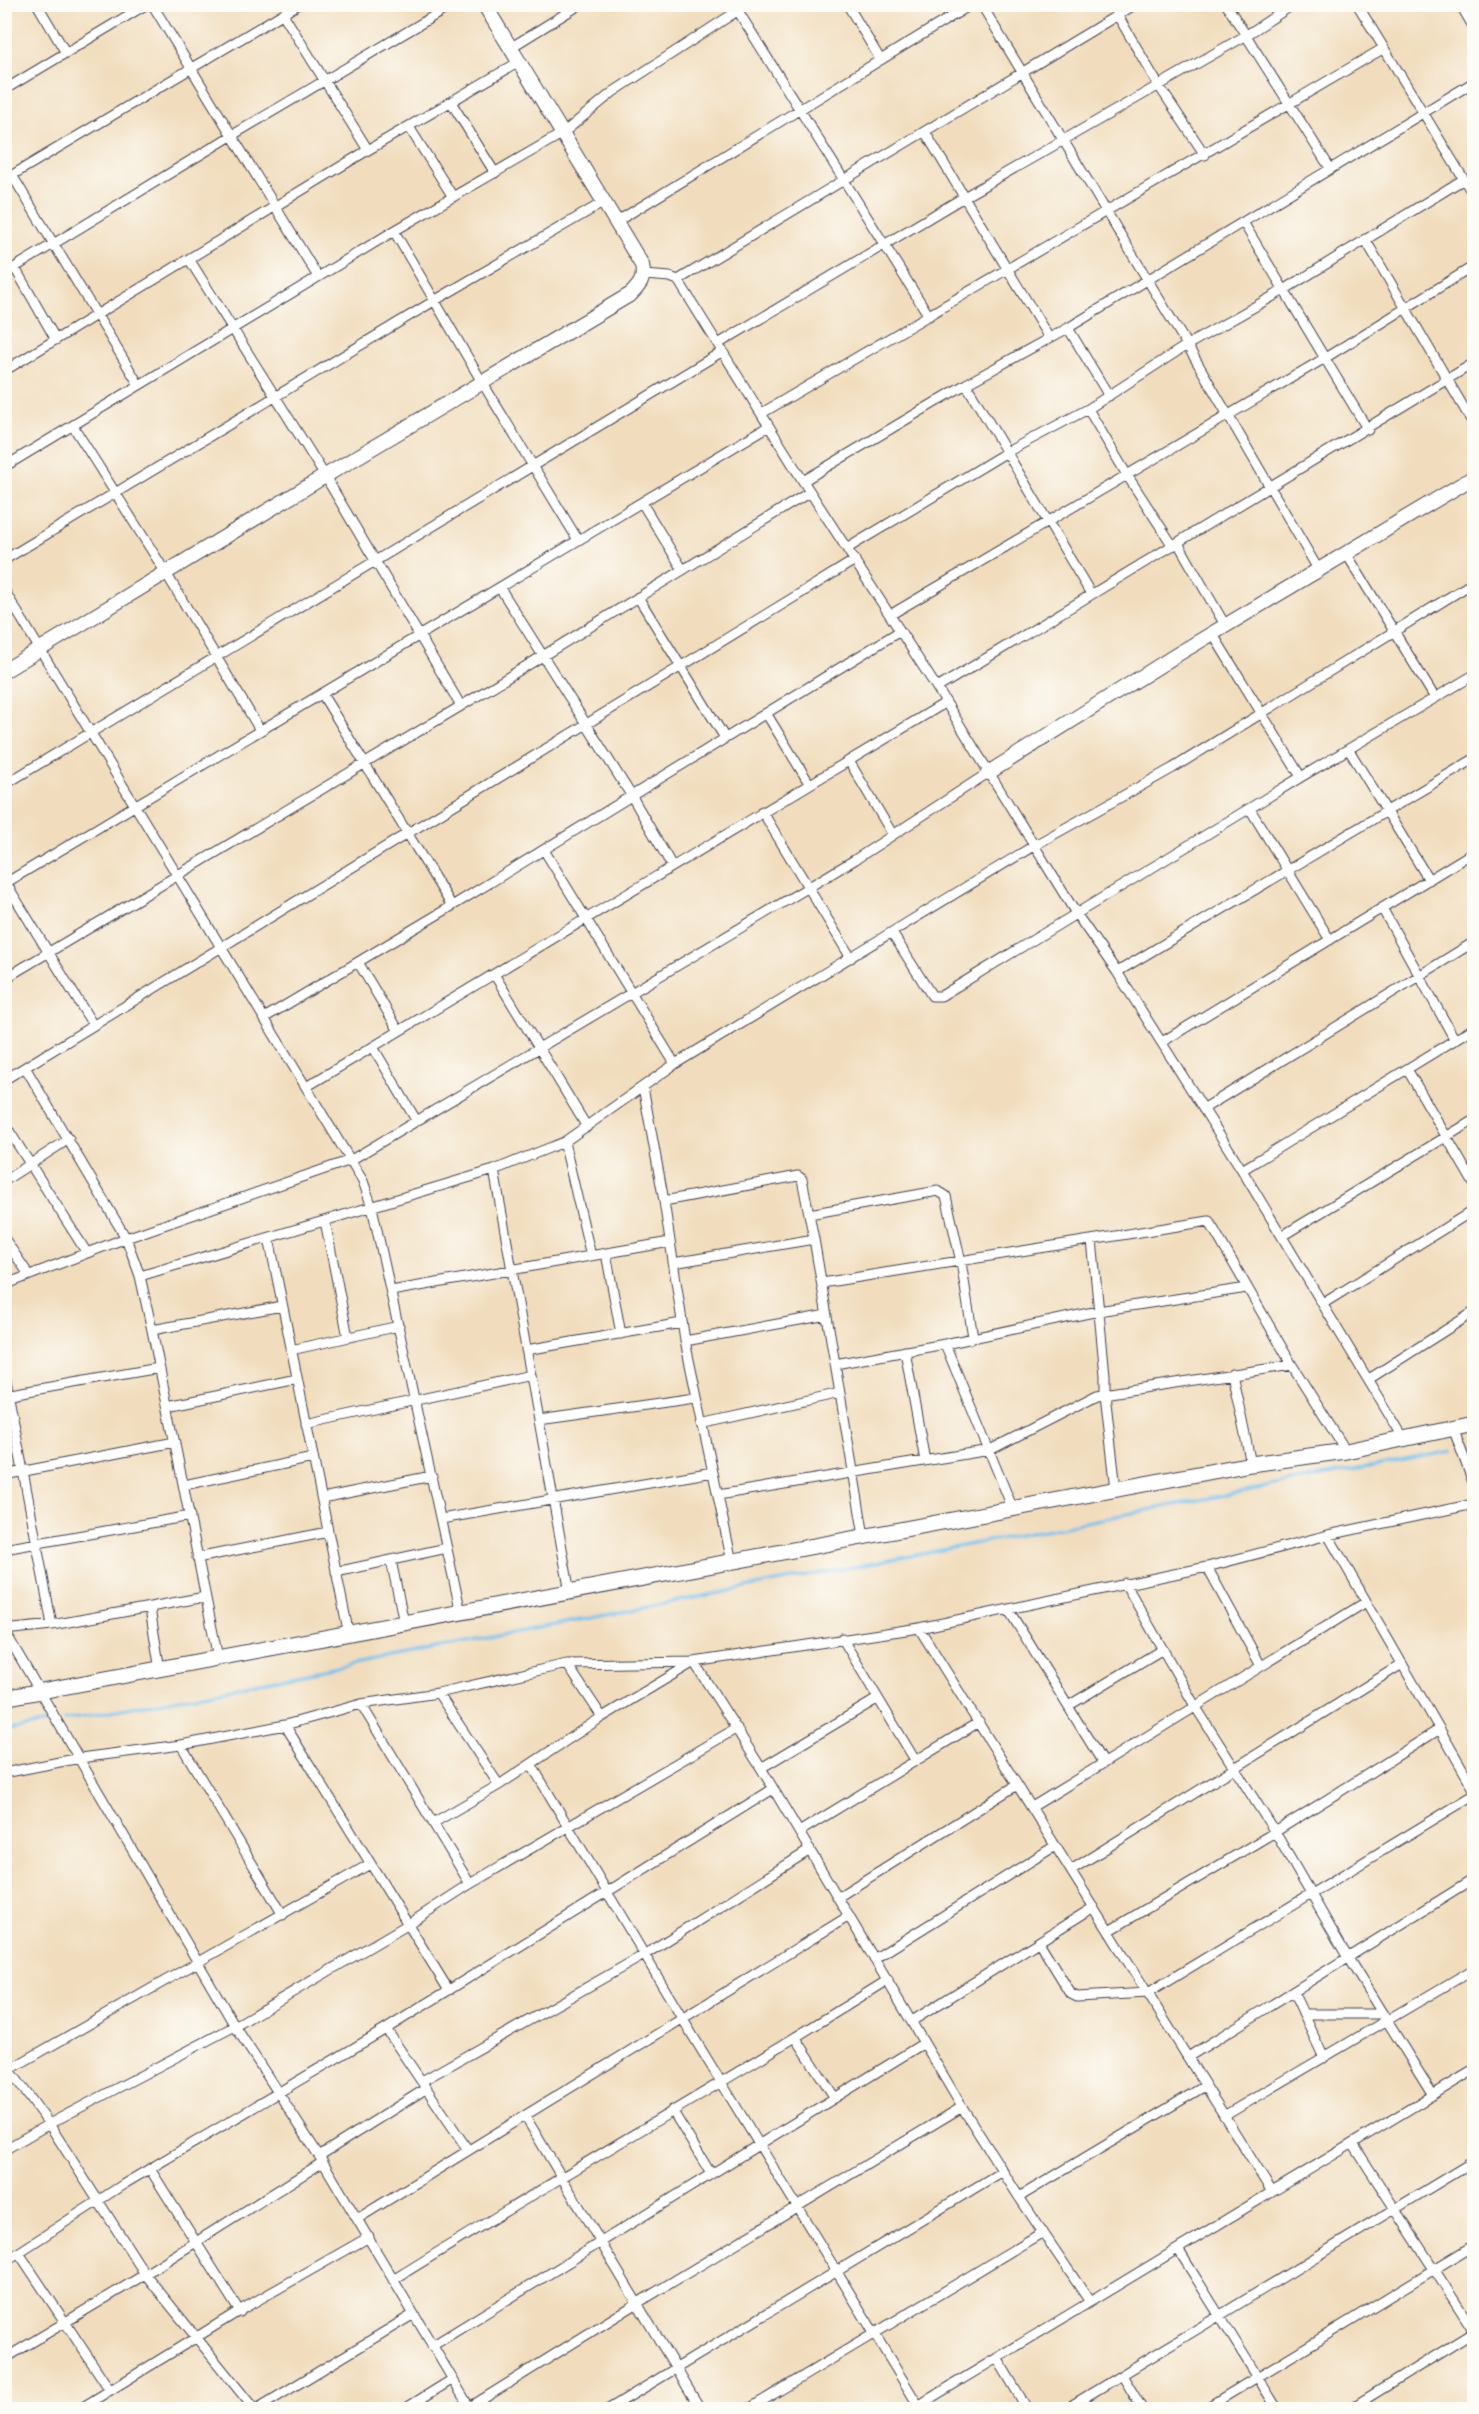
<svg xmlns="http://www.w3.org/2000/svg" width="1479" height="2414" viewBox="0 0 1479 2414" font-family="'Libre Caslon Text',serif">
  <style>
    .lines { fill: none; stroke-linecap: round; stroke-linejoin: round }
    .stream { stroke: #74beed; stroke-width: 3 }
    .street-casing { stroke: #413e4e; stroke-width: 11 }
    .secondary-casing { stroke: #413e4e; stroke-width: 16 }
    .primary-casing { stroke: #413e4e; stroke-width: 17 }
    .street { stroke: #fff; stroke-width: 9 }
    .secondary { stroke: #fff; stroke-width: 14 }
    .primary { stroke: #fff; stroke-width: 15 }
  </style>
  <rect width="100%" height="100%" fill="#fdfcf7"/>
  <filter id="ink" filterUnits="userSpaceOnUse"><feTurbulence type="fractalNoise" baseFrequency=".0167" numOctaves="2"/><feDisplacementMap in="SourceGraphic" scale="12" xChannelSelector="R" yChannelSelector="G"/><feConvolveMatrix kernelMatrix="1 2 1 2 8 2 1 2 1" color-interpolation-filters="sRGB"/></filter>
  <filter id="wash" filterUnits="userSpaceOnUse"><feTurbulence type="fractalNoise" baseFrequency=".008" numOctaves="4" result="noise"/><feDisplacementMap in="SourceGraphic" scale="24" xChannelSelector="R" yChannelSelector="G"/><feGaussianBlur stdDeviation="1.35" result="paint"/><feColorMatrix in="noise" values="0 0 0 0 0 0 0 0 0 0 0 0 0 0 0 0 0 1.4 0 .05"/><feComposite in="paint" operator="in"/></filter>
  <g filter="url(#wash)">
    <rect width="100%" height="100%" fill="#f1ddbd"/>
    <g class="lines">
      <path class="stream" d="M 1470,1448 L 1474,1447
        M 65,1720 L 1452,1451
        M 4,1731 L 48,1723"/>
    </g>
  </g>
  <g filter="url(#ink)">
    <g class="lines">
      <defs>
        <path id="street" d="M 37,4 L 66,53
          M 152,4 L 318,277
          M 847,4 L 880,59
          M 981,4 L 1187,345 L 1318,569
          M 1111,4 L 1159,86 L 1205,155
          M 1226,4 L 1330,168
          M 1357,4 L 1474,196
          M 1460,4 L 1474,28
          M 738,11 L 929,316
          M 283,14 L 368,150
          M 510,48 L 581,4
          M 4,90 L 147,4
          M 451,102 L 495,173
          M 409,127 L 453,197
          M 925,132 L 1049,338
          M 12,175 L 139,385
          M 4,180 L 299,4
          M 616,222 L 972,4
          M 1243,222 L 1368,430
          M 394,231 L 482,382 L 578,540
          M 1365,239 L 1474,425
          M 189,259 L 325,476 L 461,706
          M 15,268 L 56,340
          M 4,274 L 231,136 L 454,4
          M 644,275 L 670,277 L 678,280 L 803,481 L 937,688 L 1077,915 L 1117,972 L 1242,1170 L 1403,1438
          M 678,280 L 1136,4
          M 1068,328 L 1109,396
          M 718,344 L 964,197 L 1245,36 L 1294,4
          M 4,371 L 368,150 L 519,62
          M 966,384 L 1091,594
          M 1088,409 L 1127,475 L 1173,546
          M 762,413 L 1384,48
          M 73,426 L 166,573 L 260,730
          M 4,467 L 394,231 L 563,133 L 613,92 L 748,4
          M 803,481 L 966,384 L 1068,328 L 1474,82
          M 642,503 L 683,570
          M 1178,543 L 1225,625
          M 848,548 L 1007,452 L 1088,409 L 1187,345 L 1284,290 L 1464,179
          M 1346,553 L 1435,698
          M 4,560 L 434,301 L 604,202
          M 500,588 L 631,795 L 672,866
          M 4,590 L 363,1181 L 372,1207 L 461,1613
          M 638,597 L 725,738
          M 890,615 L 1325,358 L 1474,266
          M 1212,633 L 1301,777
          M 937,688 L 1474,363
          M 322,694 L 452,906
          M 766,713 L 809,783
          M 1349,750 L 1429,880
          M 849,761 L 893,835
          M 4,785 L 723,351
          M 1250,809 L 1330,940
          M 762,811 L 851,958
          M 544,850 L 675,1064
          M 6,883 L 93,1025
          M 4,884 L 769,426
          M 1382,908 L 1455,1040
          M 892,933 L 932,996 L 941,996 L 1301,777 L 1474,675
          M 358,962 L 399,1031
          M 1117,972 L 1474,759
          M 494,974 L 587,1127
          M 4,979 L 461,706 L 810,492
          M 264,1018 L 452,906 L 900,631
          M 1162,1042 L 1474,852
          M 373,1047 L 416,1120
          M 25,1067 L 126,1238 L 351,1160 L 856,859 L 988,773
          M 1407,1069 L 1474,1184
          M 4,1080 L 855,560
          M 306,1087 L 945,703
          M 643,1087 L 664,1201 L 685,1341 L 732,1562
          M 1203,1109 L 1474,942
          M 4,1123 L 87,1253
          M 564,1142 L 591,1256
          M 494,1170 L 570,1593
          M 1242,1170 L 1474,1028
          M 4,1181 L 69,1139
          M 664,1201 L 798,1176 L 802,1179 L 814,1239 L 864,1536
          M 809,1214 L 938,1191 L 946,1196 L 961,1262 L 973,1337
          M 325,1221 L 348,1337
          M 1282,1236 L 1474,1120
          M 4,1238 L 29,1275
          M 269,1238 L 349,1635
          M 1092,1240 L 1105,1375 L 1105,1394 L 1116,1489
          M 606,1253 L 621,1334
          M 673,1263 L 814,1239
          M 140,1276 L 494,1170 L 564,1142 L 675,1064 L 1035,845 L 1173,768 L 1474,582
          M 822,1283 L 1209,1221 L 1292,1365 L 1346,1451
          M 4,1285 L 126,1238 L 140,1276 L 152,1330 L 218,1658
          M 391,1291 L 670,1242
          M 1324,1303 L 1474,1210
          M 152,1330 L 282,1306
          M 685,1341 L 827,1315
          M 945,1344 L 1013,1509
          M 291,1350 L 399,1326
          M 526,1350 L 682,1323
          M 905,1351 L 925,1461
          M 835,1364 L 945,1344 L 1098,1311 L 1247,1288
          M 4,1370 L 52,1625
          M 1232,1373 L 1251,1464
          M 1369,1379 L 1474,1312
          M 5,1395 L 159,1368
          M 168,1406 L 297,1379
          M 539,1420 L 695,1398
          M 306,1424 L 531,1375
          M 701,1424 L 840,1393
          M 1453,1428 L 1474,1485
          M 4,1475 L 175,1442
          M 184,1485 L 313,1458
          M 718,1495 L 990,1450 L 1097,1395 L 1292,1365
          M 322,1498 L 432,1476
          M 441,1519 L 713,1472
          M 1328,1535 L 1474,1789
          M 4,1549 L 190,1516
          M 197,1558 L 328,1532
          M 391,1560 L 404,1623
          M 1207,1567 L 1261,1666
          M 336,1572 L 447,1548
          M 1125,1583 L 1195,1706 L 1275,1832 L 1348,1958 L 1433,2095
          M 150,1609 L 160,1670
          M 1008,1609 L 1103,1763
          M 919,1628 L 1272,2192
          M 4,1630 L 235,2026 L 323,2162 L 471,2410
          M 4,1630 L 52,1625 L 205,1597
          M 842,1638 L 915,1760
          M 567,1664 L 602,1717
          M 361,1704 L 470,1884
          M 1068,1706 L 1163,1649
          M 285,1725 L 448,1989
          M 181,1745 L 283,1915
          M 531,1764 L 682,2018 L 918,2405
          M 761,1768 L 877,1699
          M 4,1773 L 80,1758 L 181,1745 L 285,1725 L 361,1704 L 438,1693 L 567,1664 L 694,1662 L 919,1628 L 1207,1567 L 1328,1535 L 1474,1504
          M 499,1785 L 599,1719 L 694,1662 L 761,1768 L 962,2107 L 1019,2197 L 1090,2302
          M 1032,1807 L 1366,1602
          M 433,1823 L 499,1785 L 438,1693
          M 799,1832 L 979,1722
          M 1071,1870 L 1402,1664
          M 838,1897 L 1017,1785
          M 1109,1931 L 1275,1832 L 1440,1729
          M 1039,1942 L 1071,1994 L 1077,1997 L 1148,1993 L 1474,1795
          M 874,1959 L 1055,1846
          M 1293,1992 L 1324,2058
          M 1303,2014 L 1383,2014
          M 912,2021 L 1094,1907
          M 386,2029 L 468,2150
          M 796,2038 L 835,2098
          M 1188,2057 L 1474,1879
          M 4,2062 L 49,2124 L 145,2274 L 255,2410 L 414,2314
          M 7,2071 L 370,1864
          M 422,2081 L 644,1955 L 810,1850
          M 672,2110 L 711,2174
          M 525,2116 L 701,2410
          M 1224,2116 L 1474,1969
          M 1353,2144 L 1474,2331
          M 4,2150 L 49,2124 L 235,2026 L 407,1925 L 470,1884 L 737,1728
          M 319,2156 L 427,2088
          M 150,2169 L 240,2312
          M 1019,2197 L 1205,2086
          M 357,2219 L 849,1916
          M 1178,2249 L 1278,2410
          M 19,2253 L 110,2390
          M 4,2262 L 124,2184 L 386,2029 L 773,1789
          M 393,2280 C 557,2178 724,2083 888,1980
          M 432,2346 L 924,2043
          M 997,2358 L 1028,2410
          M 4,2359 L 134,2281 L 323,2162
          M 1122,2375 L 1143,2410
          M 470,2407 L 636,2304 L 962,2107
          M 78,2410 L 244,2308 L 369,2237
          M 403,2410 L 453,2379
          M 607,2410 L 1003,2171
          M 747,2410 L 1043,2232
          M 911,2410 L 1474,2070
          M 1064,2410 L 1474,2161
          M 1203,2410 L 1474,2245
          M 1348,2410 L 1474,2332"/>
        <path id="secondary" d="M 4,671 L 325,476 L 631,294 C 640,285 645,279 642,265 L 484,4
          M 988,773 L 1178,654 L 1474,477"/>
        <path id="primary" d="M 4,1698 L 1251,1464 L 1346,1451 L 1474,1424"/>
      </defs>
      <use href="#street" class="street-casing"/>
      <use href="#secondary" class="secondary-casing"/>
      <use href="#primary" class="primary-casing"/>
      <use href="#street" class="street"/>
      <use href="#secondary" class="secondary"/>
      <use href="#primary" class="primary"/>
    </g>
  </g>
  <rect width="1479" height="2414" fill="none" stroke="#fdfcf7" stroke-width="24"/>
</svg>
